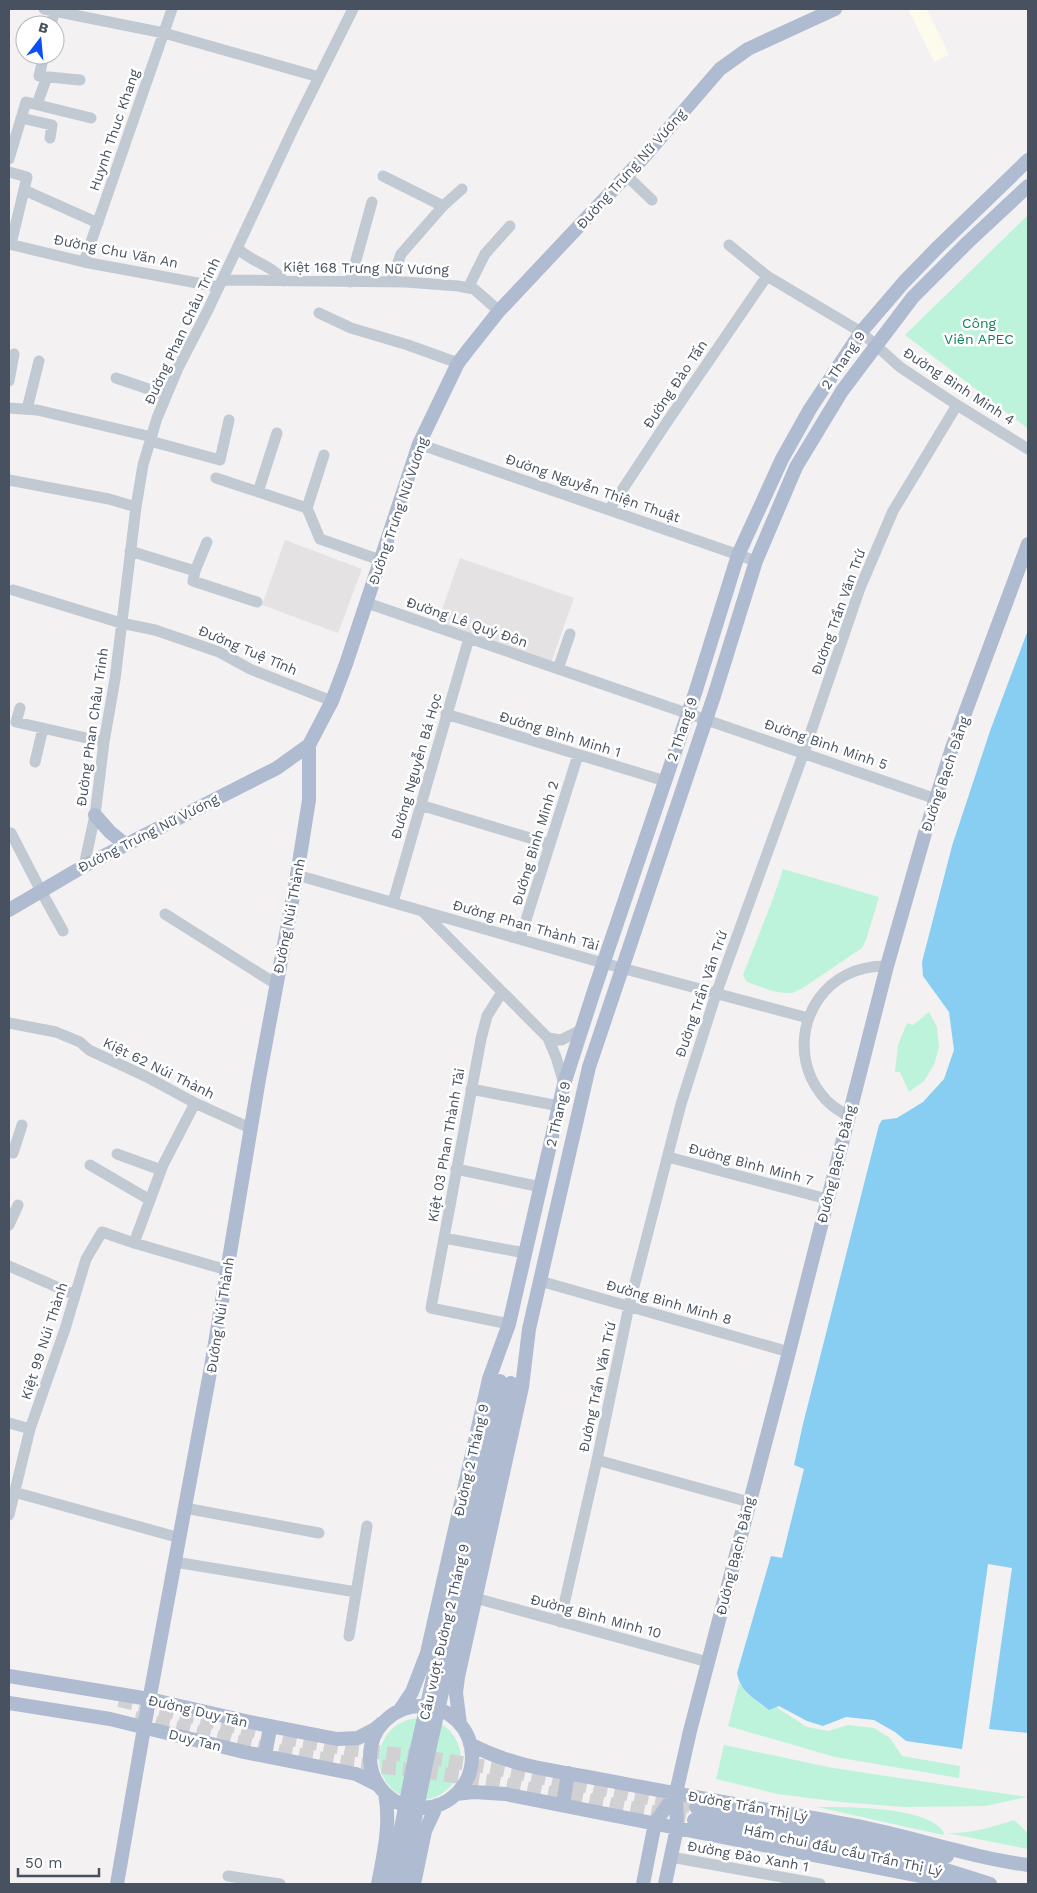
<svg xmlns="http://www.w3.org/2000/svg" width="1037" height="1893" viewBox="0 0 1037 1893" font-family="'Work Sans',sans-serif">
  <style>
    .commercial { fill: #fdfbeb }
    .education { fill: #e4e2e3 }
    .green { fill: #bdf3da }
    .water { fill: #88cdf2 }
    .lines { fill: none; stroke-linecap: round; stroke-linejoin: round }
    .major-tunnel { stroke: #d1d1d4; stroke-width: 14; stroke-dasharray: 14 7; stroke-linecap: butt }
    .minor { stroke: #c1c9d3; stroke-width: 11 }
    .major { stroke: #afbbd1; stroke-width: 14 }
    .major-bridge { stroke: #afbbd1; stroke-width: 14 }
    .labels { text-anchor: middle; stroke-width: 5; stroke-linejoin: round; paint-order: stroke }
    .street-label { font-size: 14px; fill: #475160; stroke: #fff }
    .park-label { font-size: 14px; fill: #118259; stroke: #fff }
  </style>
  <rect width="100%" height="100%" fill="#f3f1f1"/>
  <path class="commercial" d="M 908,9 L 927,9 L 949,55 L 934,62 Z"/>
  <path class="education" d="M 285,540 L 362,569 L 338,633 L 262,605 Z
    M 460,558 L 574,598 L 551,663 L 437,624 Z"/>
  <path class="green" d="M 1028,215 L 1028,428 L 1027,428 L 905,335 Z
    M 783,869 L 879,897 L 866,940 L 862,948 L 801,989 L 792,993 L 784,993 L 772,991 L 747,982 L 743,975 L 773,899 Z
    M 929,1012 L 937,1027 L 939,1047 L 934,1065 L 924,1081 L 909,1092 L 900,1072 L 895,1072 L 898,1045 L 907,1023 L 913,1025 Z
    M 739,1683 L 746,1693 L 769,1710 L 776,1707 L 807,1727 L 828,1731 L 848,1725 L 874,1728 L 890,1738 L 902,1756 L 960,1766 L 959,1778 L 835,1757 L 728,1726 Z
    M379 1759a41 41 0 1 1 82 0a41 41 0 1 1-82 0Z
    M 724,1745 L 833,1768 L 1027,1797 L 985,1806 L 904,1807 L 841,1802 L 778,1794 L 716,1779 Z
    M 817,1807 C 845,1807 930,1806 944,1833 L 943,1835 Z
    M 1014,1820 L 1028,1833 L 1028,1849 L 947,1833 C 971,1834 992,1827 1014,1820 Z"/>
  <path class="water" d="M 1028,630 L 1028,1733 L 989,1729 L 1012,1568 L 988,1564 L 962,1749 L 906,1741 L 895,1732 L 874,1720 L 846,1717 L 823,1726 L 807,1721 L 779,1706 L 769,1710 C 754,1697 741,1694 737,1673 L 771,1556 L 782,1558 L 804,1469 L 794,1465 L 803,1424 L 879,1125 L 882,1120 L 897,1118 L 923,1102 L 944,1079 L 954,1050 L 949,1012 L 923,976 L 922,962 L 952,846 L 990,731 Z"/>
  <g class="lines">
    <path class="major-tunnel" d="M 119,1700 L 285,1738 L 349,1749 L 422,1757 L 488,1767 L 696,1807
      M 135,1718 L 283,1752 L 349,1763 L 420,1771 L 487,1781 L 694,1820"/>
    <path class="minor" d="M 44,9 L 164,33 L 319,77
      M 51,25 L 55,9
      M 44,55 L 39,76 L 80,80
      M 37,104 L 47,77
      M 21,118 L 52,125 L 50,138
      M 9,159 L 26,102 L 91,118
      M 9,172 L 27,177 L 11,244
      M 383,176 L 443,206
      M 627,176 L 652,200
      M 24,190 L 98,223
      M 9,244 L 84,262 L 219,287
      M 729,245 L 767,276 L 861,332 L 900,367 L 957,405 L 1028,449
      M 237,248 C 251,262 272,265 284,281
      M 84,262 L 172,9
      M 222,280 L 406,282 L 458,286 L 474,289 L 499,311
      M 350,282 L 372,202
      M 391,282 L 401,254 L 443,206 L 462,189
      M 468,288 L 485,254 L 510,226
      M 319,313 L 351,328 L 408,345 L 458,363
      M 116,378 L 166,395
      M 9,381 L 14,354
      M 9,408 L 37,410 L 152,437
      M 27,409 L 39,361
      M 150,441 L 220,460 L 229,420
      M 419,444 L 756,561
      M 216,478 L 307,508 L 320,539 L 380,560
      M 9,480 L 109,499 L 136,507
      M 258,492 L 277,433
      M 307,508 L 324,455
      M 609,510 L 665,425 L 767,276
      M 207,542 L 195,571 L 193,581 L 257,602
      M 130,551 L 195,571
      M 13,590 L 121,623 L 155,630 L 219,652 L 250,669 L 332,701
      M 367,603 L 936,799
      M 558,669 L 570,634
      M 20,708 L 16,722 L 104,742
      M 446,714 L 665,781
      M 35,762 L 43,728
      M 420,805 L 550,844
      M 11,833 L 41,891 L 63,931
      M 84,866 L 95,815 L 104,742 L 115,679 L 136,507 L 143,465 L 157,418 L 178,368 L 207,312 L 295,125 L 353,9
      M 297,875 L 603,963 L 808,1018
      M 393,902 L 469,638
      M 424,913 L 548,1038 L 556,1057 L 564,1084
      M 165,914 L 276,984
      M 520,939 L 578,755
      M 502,992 L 487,1016 L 481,1039 L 431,1308 L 509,1324
      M 9,1023 L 56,1032 L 80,1042 L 89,1050 L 147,1077 L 195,1103 L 250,1128
      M 548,1038 L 561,1040 L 581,1030
      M 471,1089 L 559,1106
      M 848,1116 C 838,1110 828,1104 821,1094 C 791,1056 802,998 846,975 C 859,968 872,966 887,966
      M 9,1151 L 13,1153 L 22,1125
      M 117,1154 L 161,1170
      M 668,1157 L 827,1199
      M 90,1165 L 150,1200
      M 456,1169 L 541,1187
      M 9,1225 L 18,1205
      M 444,1238 L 525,1253
      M 134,1243 L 163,1165 L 195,1103
      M 9,1266 L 75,1295
      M 540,1281 L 789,1352
      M 9,1423 L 30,1429
      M 597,1460 L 749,1502
      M 14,1492 L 180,1538
      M 185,1508 L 319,1533
      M 9,1515 L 30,1429 L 65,1329 L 86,1259 L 102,1232 L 134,1243 L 227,1270
      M 175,1562 L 356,1592
      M 475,1598 L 708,1662
      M 560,1622 L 597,1460 L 629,1306 L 681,1104 L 716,994 L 804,752 L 860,588 L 893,511 L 957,405
      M 349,1636 L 367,1526
      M 671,1857 L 820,1884
      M 228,1876 L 280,1884"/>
    <path class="major" d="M 95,815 L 110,832 L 126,845
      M 9,910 L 84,866 L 277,768 L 309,745 L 332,701 L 346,664 L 419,444 L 458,363 L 468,350 L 499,311 L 643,158 L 720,69 L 748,49 L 835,9
      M 9,1676 L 149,1699 L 250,1722 L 337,1739 L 358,1738 L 375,1729 L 382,1723
      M 9,1703 L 110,1719 L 244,1752 L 356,1774 L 378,1785
      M370 1757a51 51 0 1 1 102 0a51 51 0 1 1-102 0Z
      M 400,1710 L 412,1692 L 427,1653 L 489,1379 L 509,1324 L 564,1084 L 595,988 L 696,690 L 738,555 L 782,459 L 810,409 L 861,332 L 904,282 L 938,247 L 1028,160
      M 460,1724 L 456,1693 L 458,1677 L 522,1387 L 529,1329 L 589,1067 L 714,696 L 756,561 L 796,467 L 842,391 L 860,367 L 913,297 L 968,242 L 1028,186
      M 470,1744 C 512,1767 559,1771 605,1780 C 687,1796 769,1810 851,1825 C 911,1836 968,1857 1028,1865
      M 265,1756 L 270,1727
      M 456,1794 L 474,1792 L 505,1794 L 930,1878 L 976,1884
      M 563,1805 L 568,1773
      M 696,1807 L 947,1856
      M 694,1820 L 933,1866 L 990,1884
      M 117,1884 L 144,1728 L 211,1367 L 259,1079 L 297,875 L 309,800 L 309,745
      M 378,1884 C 384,1853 391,1824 385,1793
      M 414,1884 L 425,1831 L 437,1805
      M 643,1884 L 655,1823 L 676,1793
      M 665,1884 L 677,1828 L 676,1793 L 690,1731 L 789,1352 L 887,966 L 925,833 L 952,748 L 1028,544"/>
    <path class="major-bridge" d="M 390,1884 L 414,1762 L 500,1381
      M 402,1884 L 426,1764 L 511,1383"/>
  </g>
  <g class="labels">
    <g class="street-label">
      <text transform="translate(114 130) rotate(-71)" y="5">Huynh Thuc Khang</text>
      <text transform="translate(631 169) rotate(-48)" y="5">Đường Trưng Nữ Vương</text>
      <text transform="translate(116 251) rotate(11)" y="5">Đường Chu Văn An</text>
      <text transform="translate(366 268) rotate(1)" y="5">Kiệt 168 Trưng Nữ Vương</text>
      <text transform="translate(182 331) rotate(-65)" y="5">Đường Phan Châu Trinh</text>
      <text transform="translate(843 360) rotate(-56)" y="5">2 Thang 9</text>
      <text transform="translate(675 384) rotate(-56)" y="5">Đường Đào Tấn</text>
      <text transform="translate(959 386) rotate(33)" y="5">Đường Bình Minh 4</text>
      <text transform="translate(593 488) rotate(19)" y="5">Đường Nguyễn Thiện Thuật</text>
      <text transform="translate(398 511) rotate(-71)" y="5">Đường Trưng Nữ Vương</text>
      <text transform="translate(838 612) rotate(-70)" y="5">Đường Trần Văn Trứ</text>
      <text transform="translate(467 622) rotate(19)" y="5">Đường Lê Quý Đôn</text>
      <text transform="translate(248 650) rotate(23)" y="5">Đường Tuệ Tĩnh</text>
      <text transform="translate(92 727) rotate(-82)" y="5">Đường Phan Châu Trinh</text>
      <text transform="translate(682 729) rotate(-71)" y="5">2 Thang 9</text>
      <text transform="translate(560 734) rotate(17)" y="5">Đường Bình Minh 1</text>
      <text transform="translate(826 744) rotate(19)" y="5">Đường Bình Minh 5</text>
      <text transform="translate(416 766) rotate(-74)" y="5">Đường Nguyễn Bá Học</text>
      <text transform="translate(945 774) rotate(-71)" y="5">Đường Bạch Đằng</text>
      <text transform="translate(148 833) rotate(-27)" y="5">Đường Trưng Nữ Vương</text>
      <text transform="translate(535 843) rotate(-73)" y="5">Đường Bình Minh 2</text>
      <text transform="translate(289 916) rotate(-79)" y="5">Đường Núi Thành</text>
      <text transform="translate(526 925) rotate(16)" y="5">Đường Phan Thành Tài</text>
      <text transform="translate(701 994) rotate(-71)" y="5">Đường Trần Văn Trứ</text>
      <text transform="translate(159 1068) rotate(26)" y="5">Kiệt 62 Núi Thành</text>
      <text transform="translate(558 1114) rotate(-77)" y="5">2 Thang 9</text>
      <text transform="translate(446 1145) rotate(-80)" y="5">Kiệt 03 Phan Thành Tài</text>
      <text transform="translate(751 1164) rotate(15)" y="5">Đường Bình Minh 7</text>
      <text transform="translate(836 1164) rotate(-76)" y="5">Đường Bạch Đằng</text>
      <text transform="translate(669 1302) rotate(16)" y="5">Đường Bình Minh 8</text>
      <text transform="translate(220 1315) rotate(-81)" y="5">Đường Núi Thành</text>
      <text transform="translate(44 1341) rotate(-72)" y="5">Kiệt 99 Núi Thành</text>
      <text transform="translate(597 1387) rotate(-78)" y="5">Đường Trần Văn Trứ</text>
      <text transform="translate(471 1460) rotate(-77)" y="5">Đường 2 Tháng 9</text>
      <text transform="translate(735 1556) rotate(-76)" y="5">Đường Bạch Đằng</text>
      <text transform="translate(596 1616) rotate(15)" y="5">Đường Bình Minh 10</text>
      <text transform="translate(444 1632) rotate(-77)" y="5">Cầu vượt Đường 2 Tháng 9</text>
      <text transform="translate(198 1711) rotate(13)" y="5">Đường Duy Tân</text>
      <text transform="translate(195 1740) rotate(14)" y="5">Duy Tan</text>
      <text transform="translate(748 1806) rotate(10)" y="5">Đường Trần Thị Lý</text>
      <text transform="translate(843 1850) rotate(12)" y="5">Hầm chui đầu cầu Trần Thị Lý</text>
      <text transform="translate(748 1856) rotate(10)" y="5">Đường Đảo Xanh 1</text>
    </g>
    <g class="park-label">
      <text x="979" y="328">Công<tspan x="979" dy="16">Viên APEC</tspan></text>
    </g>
  </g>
  <rect width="1037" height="1893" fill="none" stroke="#475160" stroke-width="20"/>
  <g transform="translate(40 40) rotate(16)"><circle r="24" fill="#ffffff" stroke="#b5b9bf"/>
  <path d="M0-4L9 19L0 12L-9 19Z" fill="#0d50f1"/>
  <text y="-8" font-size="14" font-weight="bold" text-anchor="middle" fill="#475160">B</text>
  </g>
  <path d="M18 1868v8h81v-8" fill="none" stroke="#475160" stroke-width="2.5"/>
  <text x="25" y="1868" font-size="15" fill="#475160" stroke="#ffffff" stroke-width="4" paint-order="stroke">50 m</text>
</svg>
